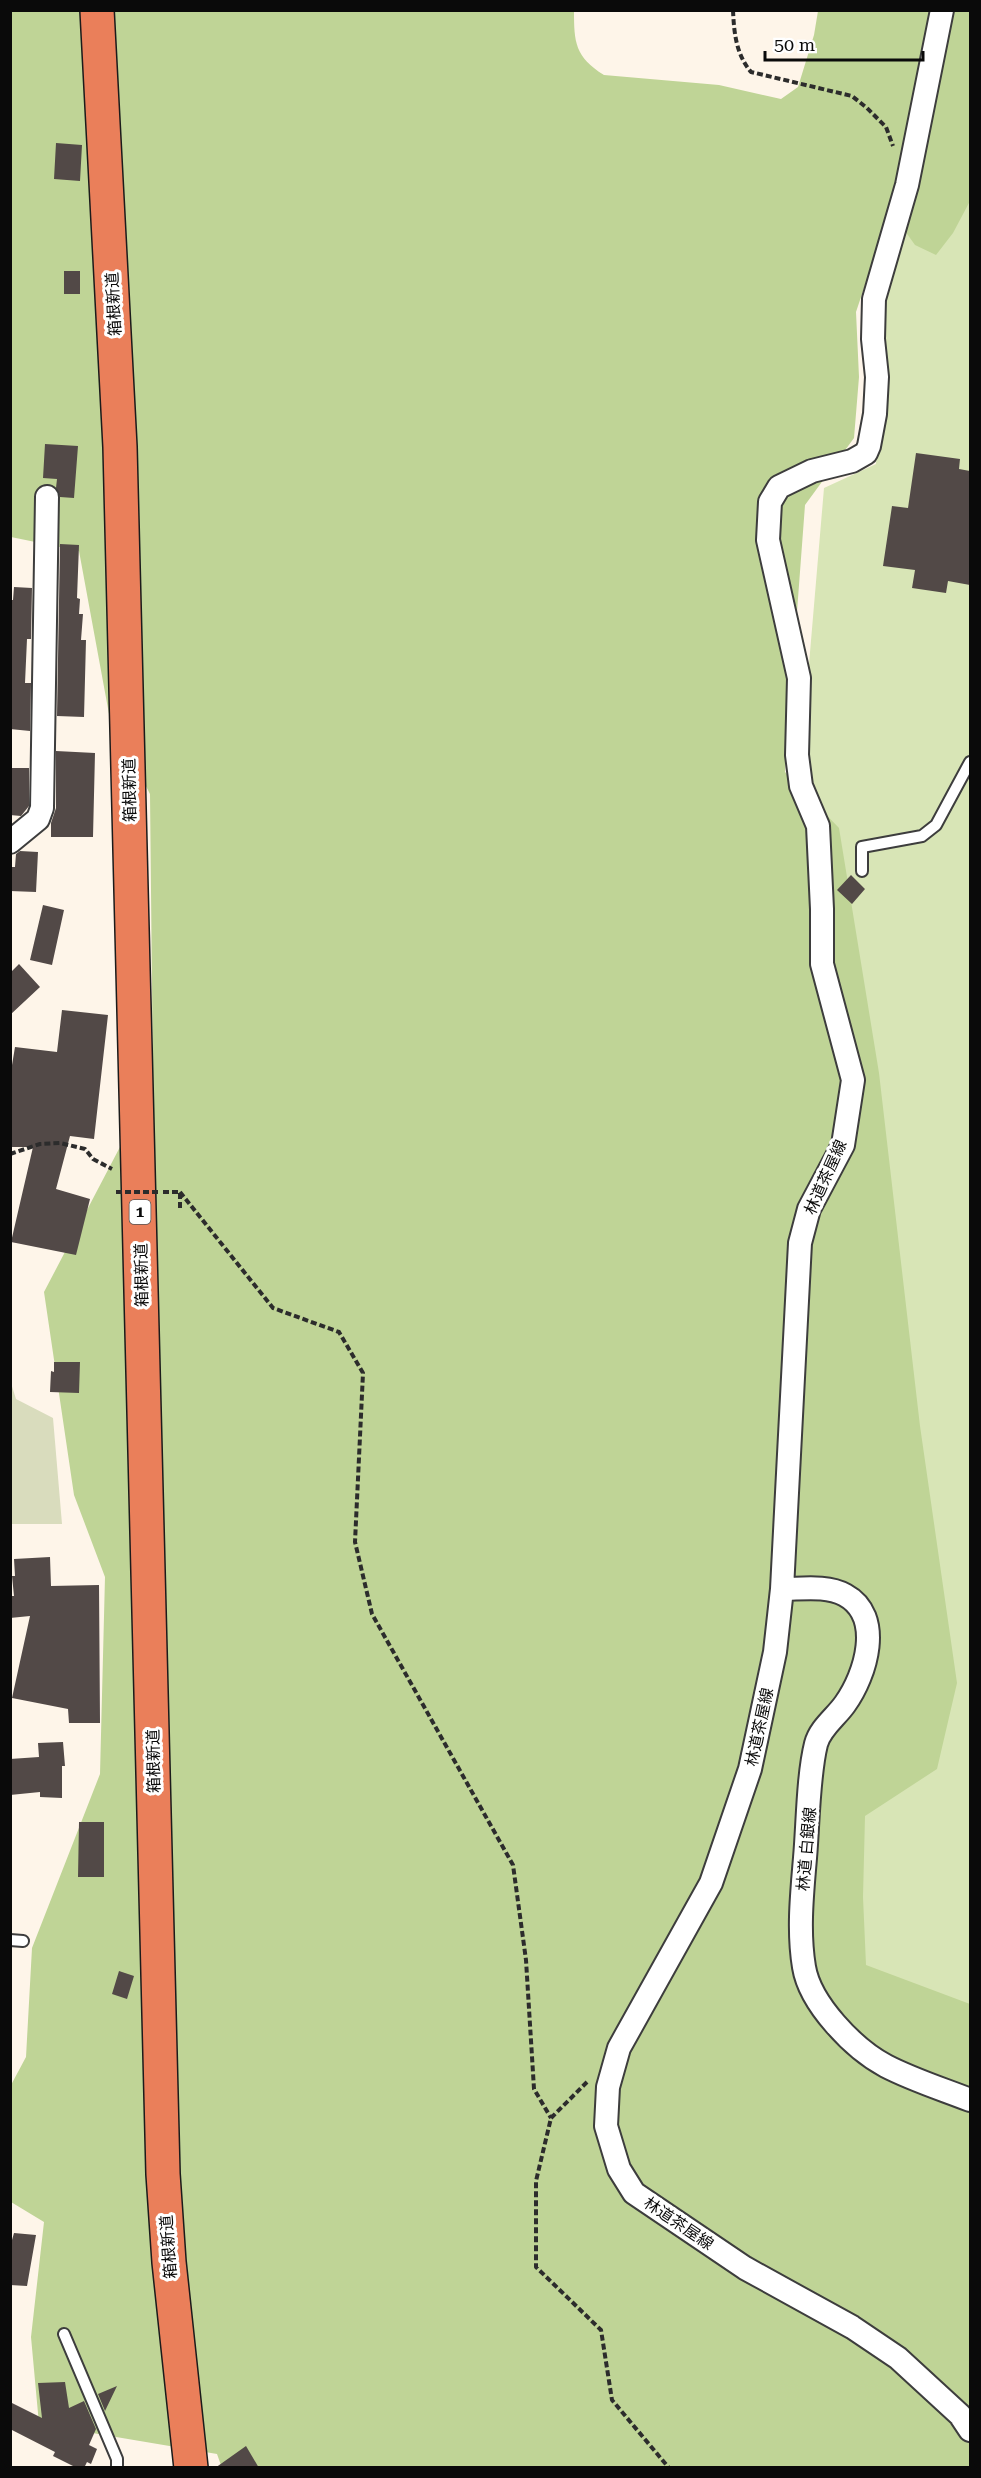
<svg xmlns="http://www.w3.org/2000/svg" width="981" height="2478" viewBox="0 0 981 2478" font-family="'Roboto Serif','Noto Sans JP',serif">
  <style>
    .green { fill: #d8e5b6 }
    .forest { fill: #bfd496 }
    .cemetery { fill: #d9dcbd }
    .building { fill: #524947 }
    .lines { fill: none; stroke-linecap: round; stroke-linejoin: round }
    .service-casing { stroke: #3d3d3d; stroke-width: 14 }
    .minor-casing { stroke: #3d3d3d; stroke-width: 26 }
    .motorway-casing { stroke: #1b1b1b; stroke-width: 36 }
    .path { stroke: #2c2c2c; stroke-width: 4; stroke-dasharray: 6 3; stroke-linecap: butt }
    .service { stroke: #fff; stroke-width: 10 }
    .minor { stroke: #fff; stroke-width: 22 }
    .motorway { stroke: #ea7f5a; stroke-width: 33 }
    .path-bridge { stroke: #2c2c2c; stroke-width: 4; stroke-dasharray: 6 3; stroke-linecap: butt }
    .labels { text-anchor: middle; stroke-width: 6; stroke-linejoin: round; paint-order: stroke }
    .shield { fill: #fff; stroke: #545454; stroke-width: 1.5 }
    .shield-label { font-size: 15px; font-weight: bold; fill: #0a0a0a }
    .street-label { font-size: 16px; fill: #0a0a0a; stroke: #fff }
  </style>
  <rect width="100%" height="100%" fill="#fef5e9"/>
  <path class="green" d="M 958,11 L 970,11 L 970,2042 L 827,1963 L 801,758 L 824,488 L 876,464 L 883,307 Z"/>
  <path class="forest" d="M 11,11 L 574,11 C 574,42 575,57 604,75 L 719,85 L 781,99 L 798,87 L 814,35 L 818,11 L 970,11 L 970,201 L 953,233 L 936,255 L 915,245 L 890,210 L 856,312 L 859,377 L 854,438 L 805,505 L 785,772 L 839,828 L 879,1073 L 920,1426 L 957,1683 L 937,1769 L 865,1816 L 863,1897 L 866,1965 L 970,2004 L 970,2467 L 222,2468 L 217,2454 L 39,2424 L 31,2337 L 44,2222 L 11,2202 L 11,2085 L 26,2057 L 32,1948 L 100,1774 L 105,1577 L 74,1495 L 44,1292 L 153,1084 L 150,794 L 109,714 L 79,551 L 11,537 Z"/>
  <path class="cemetery" d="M 10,1380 L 16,1399 L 53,1418 L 62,1524 L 11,1524 Z"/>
  <path class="building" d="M 56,143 L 82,145 L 80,181 L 54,179 Z
    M 64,271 L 80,271 L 80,294 L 64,294 Z
    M 45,444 L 78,446 L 74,498 L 60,497 L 56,488 L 57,479 L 43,478 Z
    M 916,453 L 960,459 L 959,469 L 970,471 L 970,585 L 948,581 L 946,593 L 912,588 L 915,570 L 883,566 L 892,506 L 908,508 Z
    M 60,544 L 79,545 L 77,598 L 80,599 L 79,614 L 83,614 L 81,640 L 86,640 L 84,717 L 57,716 Z
    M 14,587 L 32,588 L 31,639 L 27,639 L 25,683 L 31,683 L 30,731 L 10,729 L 10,600 L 13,600 Z
    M 56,751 L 95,753 L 93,837 L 51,837 L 51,823 L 56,808 Z
    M 10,768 L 29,768 L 29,806 L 21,816 L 10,815 Z
    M 20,851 L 38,852 L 36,892 L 10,891 L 10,867 L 15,867 L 16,854 Z
    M 851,875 L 865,889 L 852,904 L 837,890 Z
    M 43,905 L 64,910 L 52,965 L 30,960 Z
    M 19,964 L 40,987 L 10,1015 L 10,973 Z
    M 62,1010 L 108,1015 L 94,1139 L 70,1136 L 56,1189 L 90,1199 L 76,1255 L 11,1242 L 33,1147 L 10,1147 L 10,1077 L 15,1047 L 57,1052 Z
    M 54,1362 L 80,1362 L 79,1393 L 50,1392 L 51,1371 L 54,1372 Z
    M 50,1557 L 51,1586 L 99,1585 L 100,1723 L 69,1723 L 68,1709 L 12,1698 L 30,1616 L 10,1618 L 10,1596 L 14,1596 L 12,1576 L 15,1576 L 14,1559 Z
    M 63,1742 L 65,1766 L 62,1766 L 62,1798 L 40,1797 L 40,1792 L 10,1795 L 10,1759 L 39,1757 L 38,1743 Z
    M 79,1822 L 104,1822 L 104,1877 L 78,1877 Z
    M 119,1971 L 134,1976 L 127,1999 L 112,1994 Z
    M 14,2233 L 36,2235 L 27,2286 L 10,2285 L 10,2247 Z
    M 65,2382 L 69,2408 L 84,2401 L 96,2429 L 89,2445 L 97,2449 L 91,2464 L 87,2462 L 84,2468 L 77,2468 L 53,2456 L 55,2452 L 10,2429 L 10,2402 L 42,2418 L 38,2383 Z
    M 117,2386 L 105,2411 L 98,2394 Z
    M 246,2446 L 259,2468 L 215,2468 Z"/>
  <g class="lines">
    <defs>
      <path id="service" d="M 862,871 L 862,847 L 922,836 L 936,825 L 970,762
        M 10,1940 L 23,1941
        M 64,2334 L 117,2459 L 117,2468"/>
      <path id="minor" d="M 942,10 L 907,185 L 874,299 L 873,339 L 877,377 L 875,414 L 869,446 L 866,453 L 852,461 L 812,471 L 779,487 L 770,502 L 768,540 L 799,678 L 797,755 L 801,786 L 818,826 L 822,909 L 822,964 L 853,1080 L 843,1145 L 809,1209 L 800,1243 L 782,1589 L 775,1652 L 750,1769 L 711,1883 L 619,2048 L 608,2087 L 606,2126 L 619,2169 L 634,2193 L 745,2268 L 852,2327 L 898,2358 L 960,2415 L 970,2430
        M 10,842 L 38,819 L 42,808 L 47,497
        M 782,1589 C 802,1589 827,1585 845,1595 C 884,1616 866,1675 845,1704 C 836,1717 820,1728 816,1744 C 808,1776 808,1824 805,1858 C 802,1894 798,1931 804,1967 C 810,2004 854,2049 886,2066 C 913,2080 942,2089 970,2100"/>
      <path id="motorway" d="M 97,10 L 120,447 L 163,2174 L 169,2262 L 191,2468"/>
    </defs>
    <use href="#service" class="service-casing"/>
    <use href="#minor" class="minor-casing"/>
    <use href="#motorway" class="motorway-casing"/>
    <path class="path" d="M 733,10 C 734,33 736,54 751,72 L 852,96 L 867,108 L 886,127 L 893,146
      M 10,1154 L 40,1144 L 60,1143 L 85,1149 L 93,1159 L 112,1169
      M 163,1192 L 180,1192 L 180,1210
      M 180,1192 L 273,1308 L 339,1332 L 363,1373 L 355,1542 L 372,1614 L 513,1865 L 526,1960 L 534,2089 L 551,2118
      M 587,2082 L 551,2118 L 536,2181 L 536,2267 L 601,2330 L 612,2400 L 669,2468"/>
    <use href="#service" class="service"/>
    <use href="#minor" class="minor"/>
    <use href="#motorway" class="motorway"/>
    <path class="path-bridge" d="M 116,1192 L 161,1192"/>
  </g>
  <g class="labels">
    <rect class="shield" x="129.5" y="1200" width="21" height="24" rx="4.5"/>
    <g class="shield-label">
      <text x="140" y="1217">1</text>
    </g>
    <g class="street-label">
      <text transform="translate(113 304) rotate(-93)" y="6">箱根新道</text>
      <text transform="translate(129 790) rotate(-91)" y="6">箱根新道</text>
      <text transform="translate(825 1177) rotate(-66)" y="6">林道茶屋線</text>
      <text transform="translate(141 1275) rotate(-91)" y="6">箱根新道</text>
      <text transform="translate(759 1727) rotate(-78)" y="6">林道茶屋線</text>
      <text transform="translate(153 1761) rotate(-91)" y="6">箱根新道</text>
      <text transform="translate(806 1849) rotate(-85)" y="6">林道 白銀線</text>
      <text transform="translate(679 2223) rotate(34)" y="6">林道茶屋線</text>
      <text transform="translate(168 2247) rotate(-94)" y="6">箱根新道</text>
    </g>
  </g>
  <rect width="981" height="2478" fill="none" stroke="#0a0a0a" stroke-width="24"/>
  <path d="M765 51v9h158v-9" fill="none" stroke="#0a0a0a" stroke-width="3"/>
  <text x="774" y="51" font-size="18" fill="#0a0a0a" stroke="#ffffff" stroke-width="4.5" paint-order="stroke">50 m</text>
</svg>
